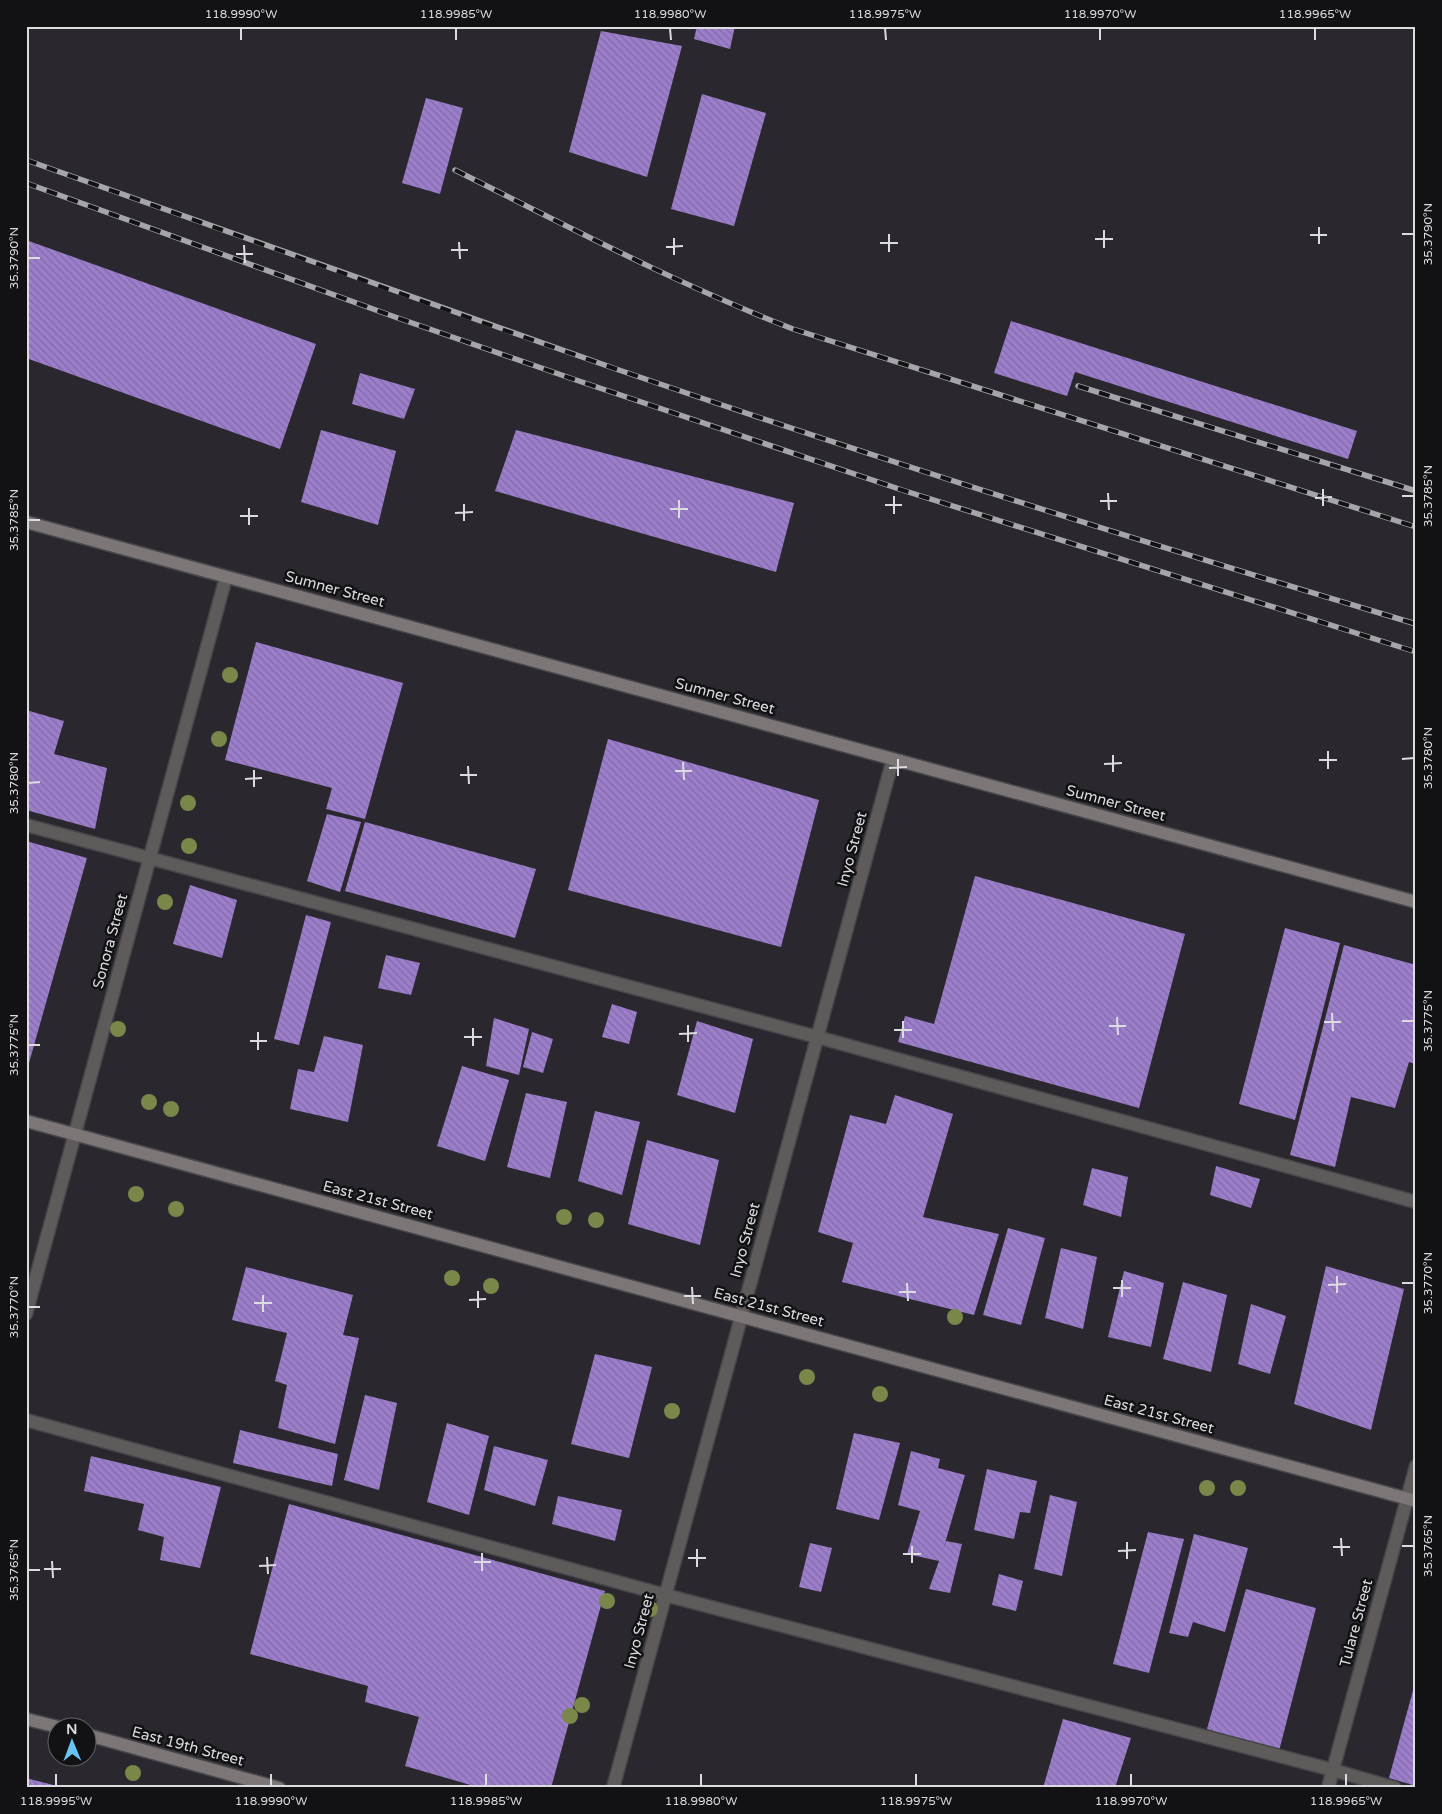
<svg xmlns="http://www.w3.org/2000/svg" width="1442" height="1814" viewBox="0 0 1442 1814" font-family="'Varela Round',sans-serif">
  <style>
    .building { fill: url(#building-back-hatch) }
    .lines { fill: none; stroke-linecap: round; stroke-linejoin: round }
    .lane-casing { stroke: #46454a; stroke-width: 15 }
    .street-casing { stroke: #46454a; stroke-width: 15 }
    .secondary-casing { stroke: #46454a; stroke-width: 15 }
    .lane { stroke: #5e5b5a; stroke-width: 12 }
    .street { stroke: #5e5b5a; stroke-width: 12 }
    .secondary { stroke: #7c7676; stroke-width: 12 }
    .rail-casing { stroke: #a6a5aa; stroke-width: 5.5 }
    .rail { stroke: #121114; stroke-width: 4; stroke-dasharray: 11; stroke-linecap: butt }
    .tree { fill: #798749 }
    .ticks { fill: none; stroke: #dcdbdf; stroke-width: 2 }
    .labels { text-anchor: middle; stroke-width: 5; stroke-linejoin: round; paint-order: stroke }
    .street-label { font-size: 15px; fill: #dcdbdf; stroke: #121114 }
    .neatline { fill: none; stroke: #dcdbdf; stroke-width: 2 }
    .ticks-label { font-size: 12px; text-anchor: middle; fill: #dcdbdf }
  </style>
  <defs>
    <pattern id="building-back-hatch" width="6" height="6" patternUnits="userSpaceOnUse" patternTransform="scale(1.25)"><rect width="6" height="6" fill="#9c7ecc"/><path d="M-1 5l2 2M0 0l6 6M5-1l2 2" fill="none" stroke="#816ca3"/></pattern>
  </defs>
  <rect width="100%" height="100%" fill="#2a282e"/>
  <path class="building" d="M 697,26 L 735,26 L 730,49 L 694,39 Z
    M 601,31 L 682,46 L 647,177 L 569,152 Z
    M 702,94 L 766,113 L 734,226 L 671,209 Z
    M 426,98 L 463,108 L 440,194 L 402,183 Z
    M 26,240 L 316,344 L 280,449 L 26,358 Z
    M 1011,321 L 1357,431 L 1348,459 L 1075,372 L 1067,396 L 994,373 Z
    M 360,373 L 415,389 L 404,419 L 352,404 Z
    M 321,430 L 396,451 L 378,525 L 301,502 Z
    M 516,430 L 794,503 L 776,572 L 495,491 Z
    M 256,642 L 403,683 L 365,819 L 326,809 L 332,788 L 225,760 Z
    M 26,710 L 64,721 L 54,754 L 107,768 L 95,829 L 26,810 Z
    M 608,739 L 819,800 L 781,947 L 568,890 Z
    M 327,814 L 361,822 L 340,892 L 307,881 Z
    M 365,822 L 536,869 L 515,938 L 345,891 Z
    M 26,841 L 87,858 L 27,1070 L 26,1070 Z
    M 975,876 L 1185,934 L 1139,1108 L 898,1042 L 905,1016 L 934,1024 Z
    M 190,885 L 237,900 L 222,958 L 173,944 Z
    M 306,915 L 331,922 L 299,1045 L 274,1039 Z
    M 1285,928 L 1340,943 L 1295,1120 L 1239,1104 Z
    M 1344,945 L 1416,965 L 1416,1064 L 1409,1062 L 1395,1108 L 1351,1097 L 1335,1167 L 1290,1155 Z
    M 386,955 L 420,963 L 411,995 L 378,988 Z
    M 612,1004 L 637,1012 L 629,1044 L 602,1037 Z
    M 494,1018 L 529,1029 L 519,1075 L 486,1066 Z
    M 697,1021 L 753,1039 L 735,1113 L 677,1095 Z
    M 532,1032 L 553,1039 L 543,1073 L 523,1067 Z
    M 324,1036 L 363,1045 L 348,1122 L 290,1109 L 298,1069 L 314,1072 Z
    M 462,1066 L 509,1080 L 485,1161 L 437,1146 Z
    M 526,1093 L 567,1102 L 550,1178 L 507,1167 Z
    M 895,1095 L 953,1114 L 923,1217 L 999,1234 L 974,1315 L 842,1282 L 853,1243 L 818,1232 L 850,1115 L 886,1124 Z
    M 595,1111 L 640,1122 L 622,1195 L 578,1181 Z
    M 647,1140 L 719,1160 L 700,1245 L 628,1224 Z
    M 1216,1166 L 1260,1179 L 1251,1208 L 1210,1195 Z
    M 1092,1168 L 1128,1177 L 1121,1217 L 1083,1205 Z
    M 1008,1228 L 1045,1238 L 1021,1325 L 983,1315 Z
    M 1061,1248 L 1097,1257 L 1083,1329 L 1045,1318 Z
    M 1326,1266 L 1404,1289 L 1371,1430 L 1294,1404 Z
    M 246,1267 L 353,1295 L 343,1335 L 359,1338 L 335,1444 L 278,1428 L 287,1385 L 275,1381 L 287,1333 L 232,1320 Z
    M 1124,1271 L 1164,1283 L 1151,1347 L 1108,1337 Z
    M 1183,1282 L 1227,1295 L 1211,1372 L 1163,1359 Z
    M 1251,1304 L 1286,1316 L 1270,1374 L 1238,1364 Z
    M 595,1354 L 652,1367 L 629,1458 L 571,1444 Z
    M 365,1395 L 397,1403 L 379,1490 L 344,1480 Z
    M 447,1423 L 489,1436 L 469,1515 L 427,1502 Z
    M 240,1430 L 338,1454 L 332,1486 L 233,1463 Z
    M 854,1433 L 900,1443 L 879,1520 L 836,1509 Z
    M 494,1446 L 548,1460 L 535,1506 L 484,1490 Z
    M 911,1451 L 940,1459 L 938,1468 L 965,1475 L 943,1550 L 946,1541 L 962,1544 L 950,1593 L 929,1589 L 939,1561 L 907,1554 L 920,1511 L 898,1505 Z
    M 91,1456 L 221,1487 L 200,1568 L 160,1560 L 164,1537 L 138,1530 L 144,1504 L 84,1491 Z
    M 987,1469 L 1037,1481 L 1030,1513 L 1020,1512 L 1014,1539 L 974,1530 Z
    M 1050,1495 L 1077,1502 L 1062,1576 L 1034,1569 Z
    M 558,1496 L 622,1510 L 615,1541 L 552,1524 Z
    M 289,1504 L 605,1591 L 551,1788 L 481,1788 L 405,1766 L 419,1717 L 365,1702 L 368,1686 L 250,1654 Z
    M 1148,1532 L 1184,1539 L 1149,1673 L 1113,1664 Z
    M 1194,1534 L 1248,1548 L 1225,1632 L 1193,1622 L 1188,1637 L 1169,1633 Z
    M 810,1543 L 832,1548 L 821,1592 L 799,1587 Z
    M 999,1574 L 1023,1581 L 1016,1611 L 992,1605 Z
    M 1246,1589 L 1316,1608 L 1279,1751 L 1207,1729 Z
    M 1415,1683 L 1416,1684 L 1416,1786 L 1389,1778 Z
    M 1063,1719 L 1131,1738 L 1115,1788 L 1043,1788 Z
    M 26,1778 L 61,1787 L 61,1788 L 26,1788 Z"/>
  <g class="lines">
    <defs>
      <path id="lane" d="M 26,825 L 817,1037 L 1416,1202
        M 26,1420 L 665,1595 L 1333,1770 L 1395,1788"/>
      <path id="street" d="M 26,1314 L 226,577
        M 613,1788 L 893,759
        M 1328,1788 L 1416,1466"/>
      <path id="secondary" d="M 26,522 L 1416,902
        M 26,1121 L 1416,1501
        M 26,1719 L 58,1727
        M 88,1735 L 279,1788"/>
    </defs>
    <use href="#lane" class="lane-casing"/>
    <use href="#street" class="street-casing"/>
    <use href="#secondary" class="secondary-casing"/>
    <use href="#lane" class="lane"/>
    <use href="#street" class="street"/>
    <use href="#secondary" class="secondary"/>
    <defs>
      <path id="rail" d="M 26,160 C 223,230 419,301 616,369 C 881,460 1148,544 1416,624
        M 455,170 C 567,226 677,284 793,329 L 1416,527
        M 26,183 L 395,317 L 573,379 L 902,490 L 1416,652
        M 1078,386 L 1416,491"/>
    </defs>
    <use href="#rail" class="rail-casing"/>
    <use href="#rail" class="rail"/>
  </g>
  <g class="tree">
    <circle cx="230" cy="675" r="8"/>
    <circle cx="219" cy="739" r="8"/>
    <circle cx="188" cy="803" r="8"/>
    <circle cx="189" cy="846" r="8"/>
    <circle cx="165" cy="902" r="8"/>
    <circle cx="118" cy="1029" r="8"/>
    <circle cx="149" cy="1102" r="8"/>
    <circle cx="171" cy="1109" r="8"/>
    <circle cx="136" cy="1194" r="8"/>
    <circle cx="176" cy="1209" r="8"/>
    <circle cx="564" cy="1217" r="8"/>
    <circle cx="596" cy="1220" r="8"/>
    <circle cx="452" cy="1278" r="8"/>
    <circle cx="491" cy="1286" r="8"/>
    <circle cx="955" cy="1317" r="8"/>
    <circle cx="807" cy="1377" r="8"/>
    <circle cx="880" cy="1394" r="8"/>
    <circle cx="672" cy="1411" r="8"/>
    <circle cx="1207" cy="1488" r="8"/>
    <circle cx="1238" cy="1488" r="8"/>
    <circle cx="607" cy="1601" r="8"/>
    <circle cx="650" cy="1609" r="8"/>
    <circle cx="582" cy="1705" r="8"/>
    <circle cx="570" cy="1716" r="8"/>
    <circle cx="133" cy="1773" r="8"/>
  </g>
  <path class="ticks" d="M 241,28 L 241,40M 456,28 L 456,40M 670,28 L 671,40M 885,28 L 886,40M 1100,28 L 1100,40M 1315,28 L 1315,40M 1319,227 L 1319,244M 1104,230 L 1104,248M 889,234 L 889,252M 1402,234 L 1414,234M 1310,235 L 1327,235M 674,238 L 674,255M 1095,239 L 1113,239M 459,242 L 460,259M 880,243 L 898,243M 244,245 L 245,263M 666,247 L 683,246M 451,250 L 468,250M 236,254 L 253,254M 28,258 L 40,258M 1323,489 L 1323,506M 1108,493 L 1109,510M 894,496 L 894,514M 1402,496 L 1414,496M 1315,498 L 1332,497M 679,500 L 679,518M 1100,501 L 1117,501M 464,504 L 464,521M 885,505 L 902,505M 249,508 L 249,525M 670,509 L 688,509M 455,513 L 473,512M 240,516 L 258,516M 28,520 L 40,520M 1328,751 L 1328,769M 1113,755 L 1113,772M 898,759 L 898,776M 1402,759 L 1414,758M 1319,760 L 1337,760M 683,762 L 684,780M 1104,764 L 1122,763M 468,766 L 469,784M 889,768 L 907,767M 254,770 L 254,787M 675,771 L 692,771M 460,775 L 477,775M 245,779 L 262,778M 28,783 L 40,782M 1332,1013 L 1333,1031M 1117,1017 L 1118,1035M 903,1021 L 903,1038M 1402,1021 L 1414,1021M 1324,1022 L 1341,1022M 688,1025 L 688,1042M 1109,1026 L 1126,1026M 473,1028 L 473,1046M 894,1030 L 912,1030M 258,1032 L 258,1050M 679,1034 L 697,1033M 464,1037 L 482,1037M 250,1041 L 267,1041M 28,1045 L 40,1045M 1337,1276 L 1337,1293M 1122,1280 L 1122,1297M 907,1283 L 908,1301M 1402,1283 L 1414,1283M 1328,1285 L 1346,1284M 692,1287 L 693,1304M 1113,1288 L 1131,1288M 478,1291 L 478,1308M 899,1292 L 916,1292M 263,1295 L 263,1312M 684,1296 L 701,1296M 469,1300 L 486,1299M 254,1303 L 272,1303M 28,1307 L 40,1307M 1341,1538 L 1342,1556M 1127,1542 L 1127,1559M 912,1546 L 912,1563M 1402,1546 L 1414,1546M 1333,1547 L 1350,1547M 697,1549 L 697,1567M 1118,1551 L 1136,1550M 482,1553 L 482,1571M 903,1554 L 921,1554M 267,1557 L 268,1574M 688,1558 L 706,1558M 52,1561 L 53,1578M 474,1562 L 491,1562M 259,1566 L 276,1565M 44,1569 L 61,1569M 28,1570 L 40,1570M 56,1774 L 56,1786M 271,1774 L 271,1786M 486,1774 L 486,1786M 701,1774 L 701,1786M 916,1774 L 916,1786M 1131,1774 L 1131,1786M 1346,1774 L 1346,1786"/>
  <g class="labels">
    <g class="street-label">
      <text transform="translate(335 589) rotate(15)" y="5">Sumner Street</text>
      <text transform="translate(725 696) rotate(15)" y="5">Sumner Street</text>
      <text transform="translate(1116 803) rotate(15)" y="5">Sumner Street</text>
      <text transform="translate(852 849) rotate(-75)" y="5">Inyo Street</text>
      <text transform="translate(110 941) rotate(-75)" y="5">Sonora Street</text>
      <text transform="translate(378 1200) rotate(15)" y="5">East 21st Street</text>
      <text transform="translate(745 1240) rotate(-75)" y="5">Inyo Street</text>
      <text transform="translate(769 1307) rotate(15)" y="5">East 21st Street</text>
      <text transform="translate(1159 1414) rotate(15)" y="5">East 21st Street</text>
      <text transform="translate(1356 1623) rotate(-75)" y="5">Tulare Street</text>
      <text transform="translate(639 1631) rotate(-75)" y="5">Inyo Street</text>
      <text transform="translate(188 1746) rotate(15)" y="5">East 19th Street</text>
    </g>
  </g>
  <rect width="1442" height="1814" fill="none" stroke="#121114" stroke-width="55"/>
  <g transform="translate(72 1742) rotate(359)"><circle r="24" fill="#121114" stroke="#636265"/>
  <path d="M0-4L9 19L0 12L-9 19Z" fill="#69c4f0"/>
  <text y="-8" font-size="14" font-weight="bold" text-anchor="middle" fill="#dcdbdf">N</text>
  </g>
  <rect x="28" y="28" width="1386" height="1758" class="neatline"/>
  <g class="ticks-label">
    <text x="241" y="18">118.9990°W</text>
    <text x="456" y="18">118.9985°W</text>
    <text x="670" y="18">118.9980°W</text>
    <text x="885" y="18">118.9975°W</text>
    <text x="1100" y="18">118.9970°W</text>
    <text x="1315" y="18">118.9965°W</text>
    <text transform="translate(1428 234) rotate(-90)" y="4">35.3790°N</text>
    <text transform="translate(14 258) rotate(-90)" y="4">35.3790°N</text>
    <text transform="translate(1428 496) rotate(-90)" y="4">35.3785°N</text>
    <text transform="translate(14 520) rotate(-90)" y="4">35.3785°N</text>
    <text transform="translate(1428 758) rotate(-90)" y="4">35.3780°N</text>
    <text transform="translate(14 783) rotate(-90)" y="4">35.3780°N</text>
    <text transform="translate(1428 1021) rotate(-90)" y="4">35.3775°N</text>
    <text transform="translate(14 1045) rotate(-90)" y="4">35.3775°N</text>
    <text transform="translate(1428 1283) rotate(-90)" y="4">35.3770°N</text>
    <text transform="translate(14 1307) rotate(-90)" y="4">35.3770°N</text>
    <text transform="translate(1428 1546) rotate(-90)" y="4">35.3765°N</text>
    <text transform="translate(14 1570) rotate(-90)" y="4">35.3765°N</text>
    <text x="56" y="1805">118.9995°W</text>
    <text x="271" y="1805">118.9990°W</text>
    <text x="486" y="1805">118.9985°W</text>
    <text x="701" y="1805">118.9980°W</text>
    <text x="916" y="1805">118.9975°W</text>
    <text x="1131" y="1805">118.9970°W</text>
    <text x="1346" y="1805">118.9965°W</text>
  </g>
</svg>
